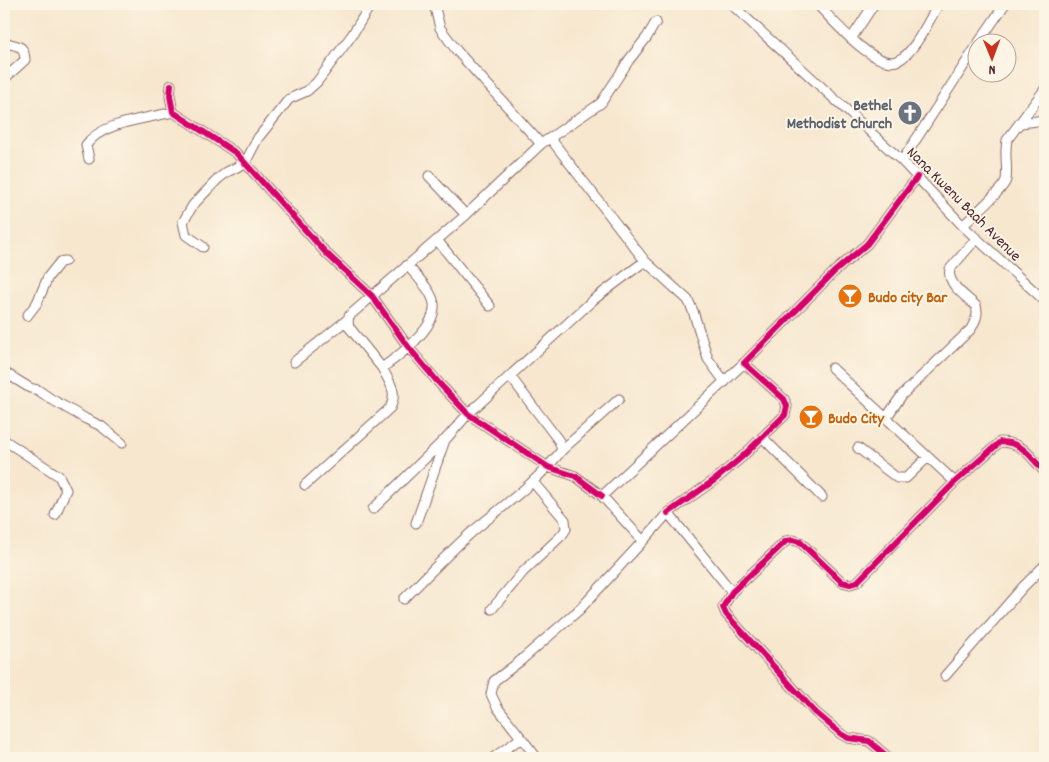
<svg xmlns="http://www.w3.org/2000/svg" width="1049" height="762" viewBox="0 0 1049 762" font-family="Dekko,sans-serif">
  <style>
    .lines { fill: none; stroke-linecap: round; stroke-linejoin: round }
    .minor-casing { stroke: #876564; stroke-width: 11 }
    .minor { stroke: #fff; stroke-width: 9 }
    .cycleway-casing { stroke: #fcf5e5; stroke-width: 9 }
    .cycleway { stroke: #d6006c; stroke-width: 6 }
    .labels { text-anchor: middle; stroke-width: 4; stroke-linejoin: round; paint-order: stroke }
    .worship-label { font-size: 16px; font-weight: bold; fill: #5b616d; stroke: #fcf5e5; text-anchor: end }
    .street-label { font-size: 16px; fill: #4a1f2b; stroke: #fcf5e5 }
    .food-label { font-size: 16px; font-weight: bold; fill: #c56008; stroke: #fcf5e5; text-anchor: start }
  </style>
  <rect width="100%" height="100%" fill="#fcf5e5"/>
  <filter id="ink" filterUnits="userSpaceOnUse"><feTurbulence type="fractalNoise" baseFrequency=".02" numOctaves="2"/><feDisplacementMap in="SourceGraphic" scale="10" xChannelSelector="R" yChannelSelector="G"/><feConvolveMatrix kernelMatrix="1 2 1 2 8 2 1 2 1" color-interpolation-filters="sRGB"/></filter>
  <filter id="wash" filterUnits="userSpaceOnUse"><feTurbulence type="fractalNoise" baseFrequency=".0096" numOctaves="4" result="noise"/><feDisplacementMap in="SourceGraphic" scale="20" xChannelSelector="R" yChannelSelector="G"/><feGaussianBlur stdDeviation="1.12" result="paint"/><feColorMatrix in="noise" values="0 0 0 0 0 0 0 0 0 0 0 0 0 0 0 0 0 1.4 0 .05"/><feComposite in="paint" operator="in"/></filter>
  <g filter="url(#wash)">
    <rect width="100%" height="100%" fill="#f7e7cf"/>
  </g>
  <g filter="url(#ink)">
    <g class="lines">
      <defs>
        <path id="minor" d="M 434,4 L 440,28 L 457,51 L 541,144
          M 731,4 L 902,161 L 963,226 L 1045,301
          M 817,4 C 832,19 876,72 899,60 C 915,52 929,19 939,4
          M 851,39 L 874,4
          M 4,42 C 17,47 24,43 25,60 L 4,79
          M 979,42 L 1005,4
          M 171,85 L 170,96 L 173,112 L 236,153 L 326,253 L 372,296 L 409,348 L 437,381 L 468,414 L 548,467 L 575,476 L 602,496
          M 1021,123 L 1045,120
          M 550,138 L 645,261 L 688,300 L 693,311 L 708,359 L 725,382
          M 89,159 L 86,145 C 102,122 146,119 173,112
          M 902,161 L 976,47
          M 466,215 L 541,144 L 601,103 L 629,60 L 647,37 L 656,22
          M 963,226 C 971,217 1004,189 1006,180 C 1008,166 1004,154 1007,140 L 1045,89
          M 437,240 L 490,306
          M 203,247 L 186,235 L 183,222 L 193,205 L 218,179 L 227,172 L 245,163 L 258,138 L 289,99 L 307,91 L 317,82 L 352,35 L 371,4
          M 27,316 L 37,303 L 48,277 L 60,262 L 65,261
          M 294,362 L 348,319
          M 382,368 L 349,327 L 348,323 L 349,316 L 466,215 L 429,176
          M 832,368 L 955,482
          M 4,372 L 30,388 L 38,390 L 51,399 L 86,419 L 101,426 L 122,443
          M 886,418 L 902,395 L 971,329 C 975,321 979,315 976,306 C 967,297 946,284 950,269 L 977,238
          M 762,437 L 822,497
          M 4,440 L 59,476 L 66,490 L 55,515
          M 858,448 L 897,478 L 906,478 L 928,457
          M 562,450 L 619,399
          M 305,485 L 390,408 C 398,392 390,383 382,368 C 399,356 437,328 434,304 C 432,290 416,276 407,265
          M 373,509 L 443,441
          M 668,513 L 716,479 L 743,456 L 785,415 L 787,406 L 784,399 L 744,363 L 834,272 L 867,244 L 917,177
          M 416,523 L 445,440 L 468,414 L 568,323 L 593,300 L 645,261
          M 732,592 L 668,513 L 643,541 L 602,496 L 744,363
          M 404,599 C 426,577 448,553 472,532 C 503,506 536,483 562,450 L 559,441 L 510,376
          M 492,609 L 523,572 L 562,535 L 566,529 L 565,520 L 533,482
          M 945,676 L 1023,587 L 1045,565
          M 493,758 L 521,738
          M 537,758 L 497,707 L 491,694 L 494,681 L 519,662 L 580,609 L 643,541
          M 889,758 L 869,741 L 848,738 L 841,734 L 815,712 L 726,614 L 723,607 L 732,592 L 786,541 L 793,540 L 800,542 L 842,582 L 850,584 L 857,582 L 955,482 L 1000,442 C 1024,442 1030,457 1045,472"/>
      </defs>
      <use href="#minor" class="minor-casing"/>
      <use href="#minor" class="minor"/>
      <defs>
        <path id="cycleway" d="M 171,85 L 170,96 L 173,112 L 236,153 L 326,253 L 372,296 L 409,348 L 437,381 L 468,414 L 548,467 L 575,476 L 602,496
          M 668,513 L 716,479 L 743,456 L 785,415 L 787,406 L 784,399 L 744,363 L 834,272 L 867,244 L 917,177
          M 889,758 L 869,741 L 848,738 L 841,734 L 815,712 L 726,614 L 723,607 L 732,592 L 786,541 L 793,540 L 800,542 L 842,582 L 850,584 L 857,582 L 955,482 L 1000,442 C 1024,442 1030,457 1045,472"/>
      </defs>
      <use href="#cycleway" class="cycleway-casing"/>
      <use href="#cycleway" class="cycleway"/>
    </g>
  </g>
  <defs>
    <symbol id="church-disc" viewBox="-11 -11 22 22"><circle r="9.5" fill="#6b7280" stroke="#fcf5e5"/><path d="M-1.2-6h2.4v3.5h3.3v2.4h-3.3V6h-2.4V-.1h-3.3v-2.4h3.3Z" fill="#fff"/></symbol>
    <symbol id="bar-disc" viewBox="-11 -11 22 22"><circle r="9.5" fill="#e8710a" stroke="#fcf5e5"/><path d="M-6-5H6L.8 .8V4.5H3.5V6h-7V4.5H-.8V.8Z" fill="#fff"/></symbol>
  </defs>
  <g fill-rule="evenodd">
    <use href="#church-disc" x="896" y="99" width="28" height="28"/>
    <use href="#bar-disc" x="836" y="282" width="28" height="28"/>
    <use href="#bar-disc" x="797" y="403" width="28" height="28"/>
  </g>
  <g class="labels">
    <g class="worship-label">
      <text x="892" y="110">Bethel<tspan x="892" dy="18">Methodist Church</tspan></text>
    </g>
    <g class="street-label">
      <text transform="translate(965 203) rotate(45)" y="6">Nana Kwenu Baah Avenue</text>
    </g>
    <g class="food-label">
      <text x="868" y="302">Budo city Bar</text>
      <text x="828" y="423">Budo City</text>
    </g>
  </g>
  <rect width="1049" height="762" fill="none" stroke="#fcf5e5" stroke-width="20"/>
  <g transform="translate(992 58) rotate(179)"><circle r="24" fill="#fcf5e5" stroke="#b59f9b"/>
  <path d="M0-4L9 19L0 12L-9 19Z" fill="#c8321e"/>
  <text y="-8" font-size="14" font-weight="bold" text-anchor="middle" fill="#4a1f2b">N</text>
  </g>
</svg>
